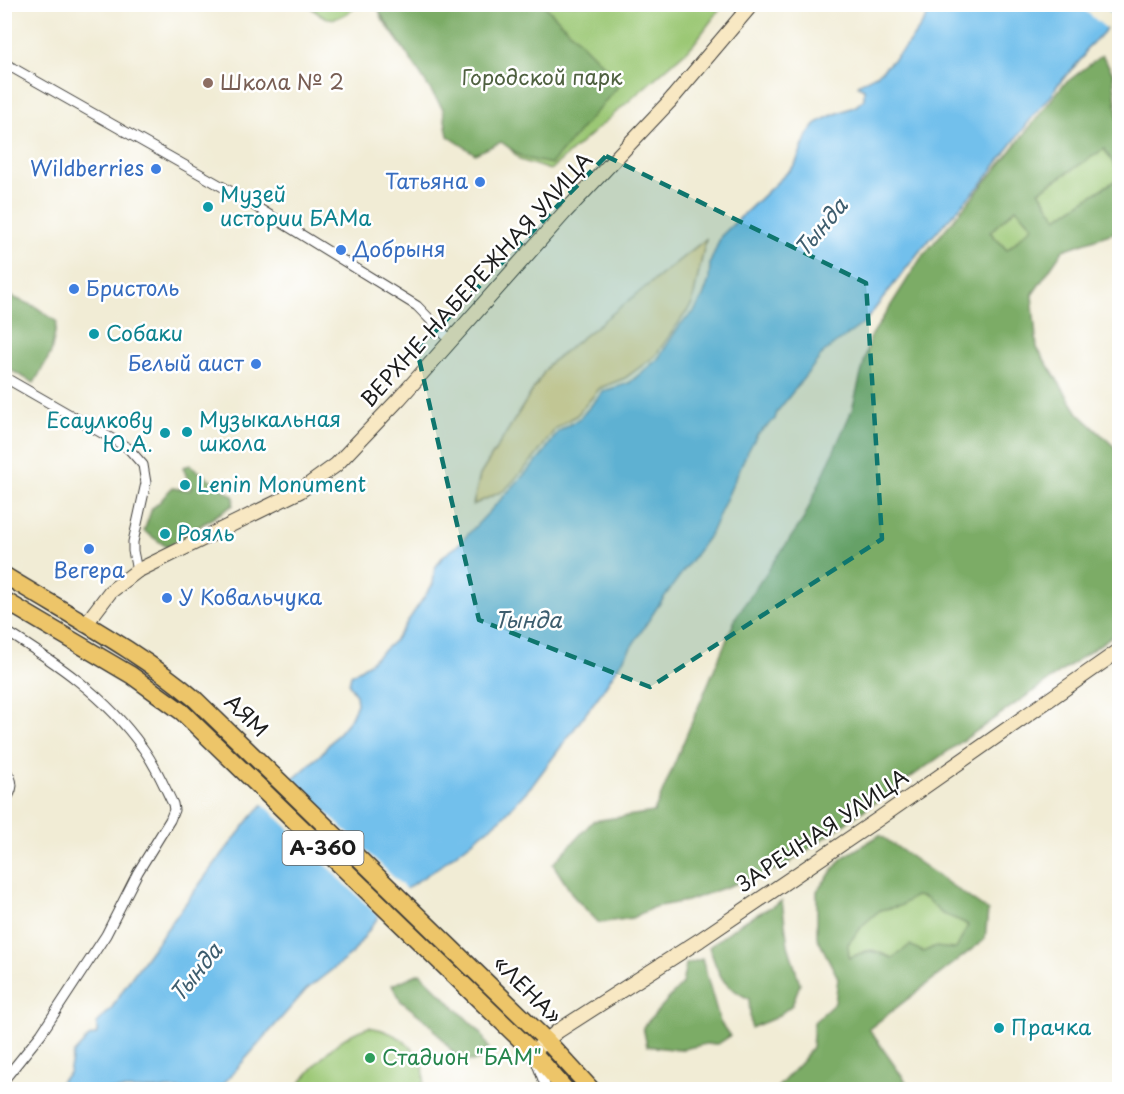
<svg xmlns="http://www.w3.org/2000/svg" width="1124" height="1094" viewBox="0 0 1124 1094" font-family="'Playpen Sans',sans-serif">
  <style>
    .green { fill: #9bc875; stroke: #5c7248; stroke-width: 1.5 }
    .forest { fill: #7cac66; stroke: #4c6441; stroke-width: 1.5; fill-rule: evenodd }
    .sand { fill: #eeda9e; stroke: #857b5d; stroke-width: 1.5 }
    .water { fill: #72c0ec; stroke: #476e84; stroke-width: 1.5 }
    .pier { fill: #f1ecd5 }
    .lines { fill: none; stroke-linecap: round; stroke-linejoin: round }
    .street-casing { stroke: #3c3b38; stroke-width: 11 }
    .secondary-casing { stroke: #3c3b38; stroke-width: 16 }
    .highway-casing { stroke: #3c3b38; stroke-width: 19 }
    .street { stroke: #fff; stroke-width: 9 }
    .secondary { stroke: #f8e8c3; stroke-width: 14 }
    .highway { stroke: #edc569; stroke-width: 16 }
    .marked { fill: #0f766e; fill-opacity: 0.2; stroke: #0f766e; stroke-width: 4.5; stroke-dasharray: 12 8; stroke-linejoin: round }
    .education-dot { fill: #8d6e63; stroke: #fff; stroke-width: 2 }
    .shop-dot { fill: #3f7fe0; stroke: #fff; stroke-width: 2 }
    .culture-dot { fill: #0f9aa8; stroke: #fff; stroke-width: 2 }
    .leisure-dot { fill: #2e9e5b; stroke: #fff; stroke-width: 2 }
    .labels { text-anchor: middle; stroke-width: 5; stroke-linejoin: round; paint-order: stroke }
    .shield { fill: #fff; stroke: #606060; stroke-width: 1.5 }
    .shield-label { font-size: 20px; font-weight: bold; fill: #1c1c1c }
    .park-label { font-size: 21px; fill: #4f6140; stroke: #fff }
    .education-label { font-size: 21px; fill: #785e54; stroke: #fff; text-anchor: start }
    .shop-label { font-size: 21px; fill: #366cbe; stroke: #fff; text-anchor: end }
    .culture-label { font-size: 21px; fill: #0d838f; stroke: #fff; text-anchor: start }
    .street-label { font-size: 21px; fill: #1c1c1c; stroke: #fff }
    .leisure-label { font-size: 21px; fill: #27864d; stroke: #fff; text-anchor: start }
    .water-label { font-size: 22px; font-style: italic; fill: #3e5e6f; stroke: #fff }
  </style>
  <rect width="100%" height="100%" fill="#fff"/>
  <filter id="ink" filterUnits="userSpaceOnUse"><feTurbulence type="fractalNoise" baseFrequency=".0167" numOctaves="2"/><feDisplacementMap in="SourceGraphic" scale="12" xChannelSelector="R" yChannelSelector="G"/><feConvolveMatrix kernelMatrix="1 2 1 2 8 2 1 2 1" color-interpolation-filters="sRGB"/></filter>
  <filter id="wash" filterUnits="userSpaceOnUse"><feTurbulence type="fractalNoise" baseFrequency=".008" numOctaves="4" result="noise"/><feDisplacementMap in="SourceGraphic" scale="24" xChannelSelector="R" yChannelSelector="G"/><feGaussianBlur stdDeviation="1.35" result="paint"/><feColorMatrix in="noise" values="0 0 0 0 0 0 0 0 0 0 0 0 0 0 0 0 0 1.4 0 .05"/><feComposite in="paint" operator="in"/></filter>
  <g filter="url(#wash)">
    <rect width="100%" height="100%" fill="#f1ecd5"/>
    <path class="green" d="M 391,4 L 723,5 L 693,45 L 550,170 L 520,160 L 502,139 L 449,112 L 380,16 Z
      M 309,5 L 359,5 C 340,20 327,26 309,5 Z
      M 1104,148 L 1119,172 L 1119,178 L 1057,219 L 1039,191 Z
      M 1016,208 L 1033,226 L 1007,250 L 990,232 Z
      M 915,896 L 925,897 L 942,914 L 957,918 L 968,926 L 956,950 L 934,947 L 923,952 L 893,958 L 873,950 L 865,951 L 849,958 L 848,944 L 863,924 L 880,910 L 900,906 Z
      M 369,1027 C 398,1031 433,1055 422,1089 L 295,1089 C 319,1062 333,1038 369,1027 Z"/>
    <path class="forest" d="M 385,5 L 544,5 L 621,83 L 551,164 L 524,158 L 501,142 L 475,154 L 448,136 L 443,109 L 379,11 Z
      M 1102,55 L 1113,73 L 1119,131 L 1119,172 L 1104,149 L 1039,191 L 1057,218 L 1119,178 L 1119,231 L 1063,250 L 1032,295 L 1037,348 L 1078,413 L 1119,451 L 1119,631 L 783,867 L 687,901 L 654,907 L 632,918 L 599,923 L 574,897 L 553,864 L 593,821 L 654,812 L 737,615 L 803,520 L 852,410 L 870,338 L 921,258 L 1003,161 L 1063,85 ZM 1016,208 L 1033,226 L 1007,250 L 990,232 Z
      M 5,294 L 36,307 L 57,322 L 51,353 L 34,383 L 5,367 Z
      M 190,465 L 234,497 L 233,505 L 167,547 L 144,531 L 152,508 C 160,504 165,494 172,488 L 189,490 L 191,488 L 183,467 Z
      M 880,835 L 988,911 L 985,939 L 869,1029 L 911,1089 L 776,1089 L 804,1059 L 812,1047 L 814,1022 L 835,1003 L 838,978 L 817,937 L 817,891 L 842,858 ZM 915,896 C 930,897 929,904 940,912 C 947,917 959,919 968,925 L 956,949 L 934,947 L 923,952 L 910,945 L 893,958 C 867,950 875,948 849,958 L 848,944 L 864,924 L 880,910 L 900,906 Z
      M 782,901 L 788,945 L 800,984 L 792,1005 L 775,1018 L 751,1028 L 749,999 C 719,983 720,977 709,947 L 741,923 Z
      M 702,959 L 720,1022 L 730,1036 L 718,1044 L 706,1044 L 679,1050 L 647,1046 L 643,1027 L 682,984 L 686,964 Z
      M 420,973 L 481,1033 L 489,1049 L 477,1061 L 460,1061 L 429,1023 L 401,1001 L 392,985 Z"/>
    <path class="sand" d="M 706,239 L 692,304 L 655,356 L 625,378 L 600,388 L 577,415 L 555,429 L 536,456 L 505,490 L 473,505 L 480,475 L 549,364 Z"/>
    <path class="water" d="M 933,5 L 1119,5 L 1119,12 L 1116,12 L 1103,33 L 1086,49 L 1083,57 L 1056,87 L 1052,95 L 1034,115 L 983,182 L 922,248 L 864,323 L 825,351 L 777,412 L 775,419 L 757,435 L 745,457 L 711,533 L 660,603 L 601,693 L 534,783 L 501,819 L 440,866 L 391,899 L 352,954 L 306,990 L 219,1089 L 52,1090 L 69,1073 L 73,1054 L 89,1037 L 97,1034 L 97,1023 L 111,1009 L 128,982 L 210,870 L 252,816 L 280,786 L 297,776 L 321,754 L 350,719 L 357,704 L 356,695 L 349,684 L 351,675 L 368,664 L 395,640 L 433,584 L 435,568 L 443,556 L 456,547 L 541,457 L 558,432 L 580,418 L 604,391 L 629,383 L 658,359 L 680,325 L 694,312 L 703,297 L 709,280 L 710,263 L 721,236 L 795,165 L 807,136 L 817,123 L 828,117 L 856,106 L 864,99 L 864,89 L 858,86 L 859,83 C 866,80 874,77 880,72 C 901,54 922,29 933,5 Z"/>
    <path class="pier" d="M 1078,5 L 1102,5 L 1119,20 L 1120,23 L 1116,21 L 1116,19 L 1108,30 Z
      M 290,777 L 408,891 L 393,901 L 381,919 L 261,802 L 279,784 Z"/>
  </g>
  <g filter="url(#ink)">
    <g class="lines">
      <defs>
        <path id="street" d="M 4,63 L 237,195 L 417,306 L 451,341
          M 4,377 L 128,448 L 143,465 L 146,483 L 133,542 L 133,551 L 137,571
          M 4,630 C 55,662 106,696 142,747 C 155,764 163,784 173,804 L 174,810 L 170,820 L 138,872 L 106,935 L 41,1034 L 4,1080
          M 4,769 C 16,782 13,790 4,803
          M 537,1064 L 547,1090"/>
        <path id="secondary" d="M 85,625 L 110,592 L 137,571 L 300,491 L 336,465 L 399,399 L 565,212 L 669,102 L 752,4
          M 533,1052 L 558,1031 L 700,940 L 877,820 L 1120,650"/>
        <path id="highway" d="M 4,575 C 69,615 139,651 196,700 L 546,1040 L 592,1090
          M 4,600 L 131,675 L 182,712 L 533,1052 L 566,1090"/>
      </defs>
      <use href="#street" class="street-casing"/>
      <use href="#secondary" class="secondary-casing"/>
      <use href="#highway" class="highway-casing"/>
      <use href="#street" class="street"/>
      <use href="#secondary" class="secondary"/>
      <use href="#highway" class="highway"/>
    </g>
  </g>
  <path class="marked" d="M 606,156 L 866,283 L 882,539 L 650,687 L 479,620 L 417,350 Z"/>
  <circle class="education-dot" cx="208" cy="83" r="6"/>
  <g class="shop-dot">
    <circle cx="156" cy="169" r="6"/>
    <circle cx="480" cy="182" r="6"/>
    <circle cx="341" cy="250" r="6"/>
    <circle cx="74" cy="289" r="6"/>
    <circle cx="256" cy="364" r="6"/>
    <circle cx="89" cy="549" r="6"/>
    <circle cx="167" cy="598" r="6"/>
  </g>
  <g class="culture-dot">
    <circle cx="208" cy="207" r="6"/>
    <circle cx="94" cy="334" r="6"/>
    <circle cx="187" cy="432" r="6"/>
    <circle cx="165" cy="433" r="6"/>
    <circle cx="185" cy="485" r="6"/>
    <circle cx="165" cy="534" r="6"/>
    <circle cx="999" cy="1028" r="6"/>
  </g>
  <circle class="leisure-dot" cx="370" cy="1058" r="6"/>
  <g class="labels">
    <rect class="shield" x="282.5" y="831" width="81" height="34" rx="4.5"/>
    <g class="shield-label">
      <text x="323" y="855">А-360</text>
    </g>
    <g class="park-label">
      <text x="542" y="85">Городской парк</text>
    </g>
    <g class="education-label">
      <text x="220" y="90">Школа № 2</text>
    </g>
    <g class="shop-label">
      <text x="144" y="176">Wildberries</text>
      <text x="468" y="189">Татьяна</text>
      <text x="353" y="257" text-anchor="start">Добрыня</text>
      <text x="86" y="296" text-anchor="start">Бристоль</text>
      <text x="244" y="371">Белый аист</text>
      <text x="89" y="578" text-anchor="middle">Вегера</text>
      <text x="179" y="605" text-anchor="start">У Ковальчука</text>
    </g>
    <g class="culture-label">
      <text x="220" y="202">Музей<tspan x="220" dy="24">истории БАМа</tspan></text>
      <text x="106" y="341">Собаки</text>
      <text x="199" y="427">Музыкальная<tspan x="199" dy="24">школа</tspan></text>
      <text x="153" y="428" text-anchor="end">Есаулкову<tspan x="153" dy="24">Ю.А.</tspan></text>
      <text x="197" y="492">Lenin Monument</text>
      <text x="177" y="541">Рояль</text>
      <text x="1011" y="1035">Прачка</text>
    </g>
    <g class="street-label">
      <text transform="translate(477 280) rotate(-48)" y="7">ВЕРХНЕ-НАБЕРЕЖНАЯ УЛИЦА</text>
      <text transform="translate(246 716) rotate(44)" y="7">АЯМ</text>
      <text transform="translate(823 831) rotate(-34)" y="7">ЗАРЕЧНАЯ УЛИЦА</text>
      <text transform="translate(527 990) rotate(45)" y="7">«ЛЕНА»</text>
    </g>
    <g class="leisure-label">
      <text x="382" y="1065">Стадион "БАМ"</text>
    </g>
    <g class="water-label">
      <text transform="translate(821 227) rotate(-50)" y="8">Тында</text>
      <text x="528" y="628">Тында</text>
      <text transform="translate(196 972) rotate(-51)" y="8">Тында</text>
    </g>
  </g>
  <rect width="1124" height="1094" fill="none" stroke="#fff" stroke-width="24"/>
</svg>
